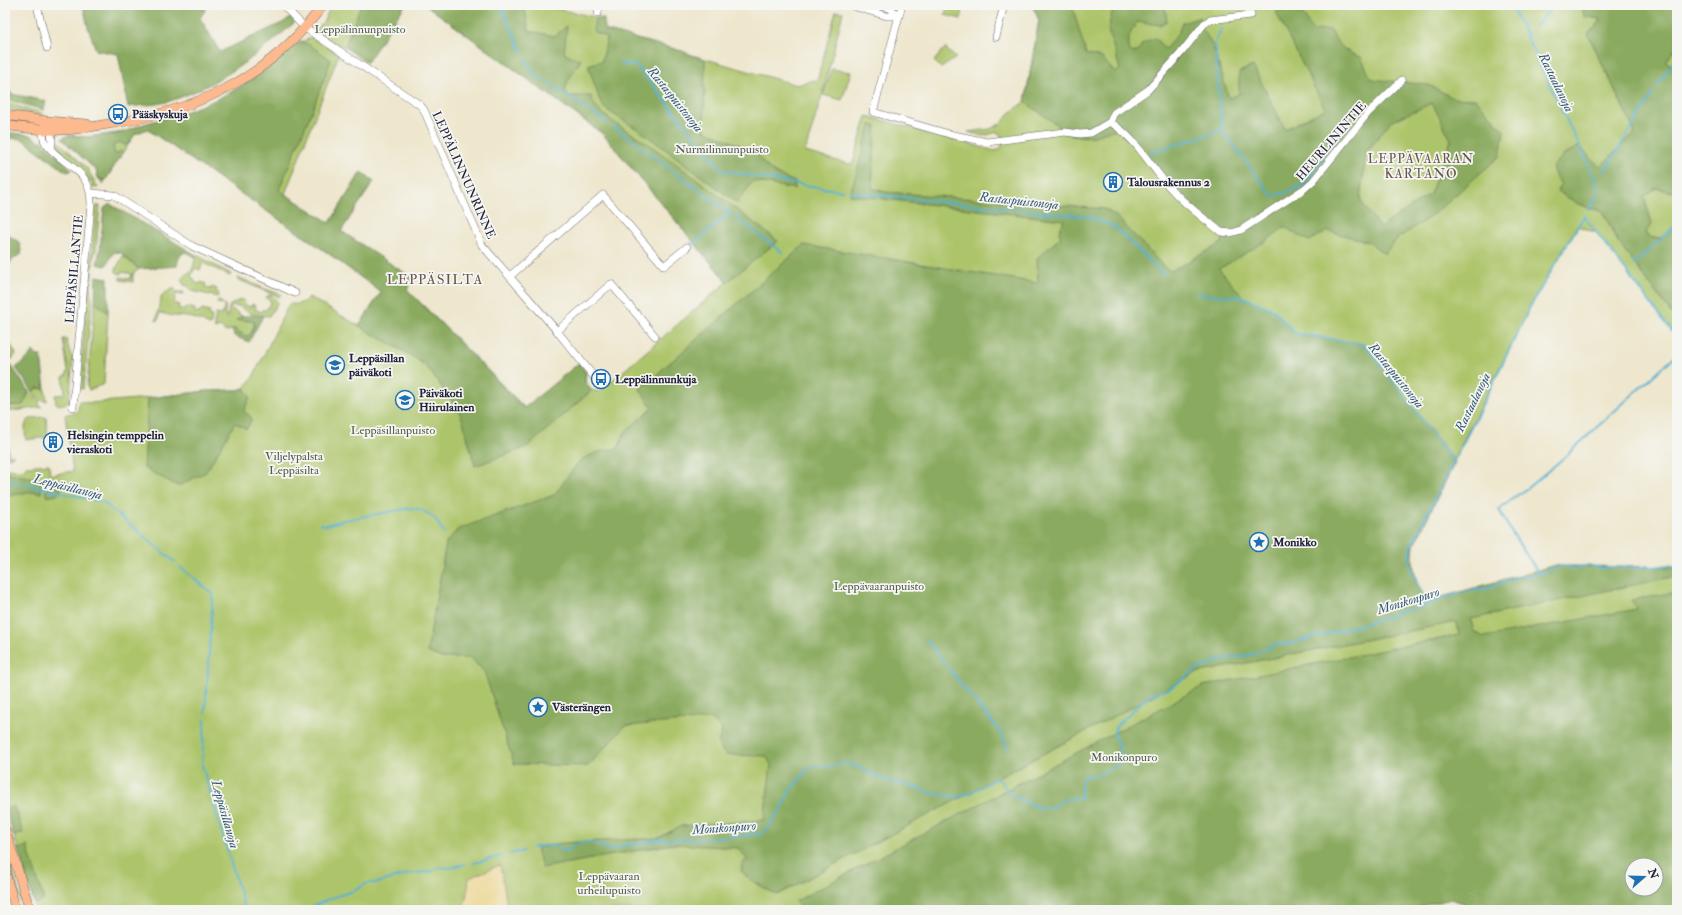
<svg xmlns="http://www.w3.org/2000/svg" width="1682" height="915" viewBox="0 0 1682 915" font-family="'IM FELL Double Pica',serif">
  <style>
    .green { fill: #adc56b; stroke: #687453; fill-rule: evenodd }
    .forest { fill: #8aaa5f; stroke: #56664d; fill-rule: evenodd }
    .sand { fill: #eeda9e; stroke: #887e6c }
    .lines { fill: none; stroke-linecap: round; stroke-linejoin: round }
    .stream { stroke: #51afcf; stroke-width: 2 }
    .minor-casing { stroke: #69676e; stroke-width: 8 }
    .major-casing { stroke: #69676e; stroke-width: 10 }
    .minor { stroke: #fff; stroke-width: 7 }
    .major { stroke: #fcba8e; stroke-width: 9 }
    .labels { text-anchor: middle; stroke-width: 3.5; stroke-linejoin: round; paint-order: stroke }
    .park-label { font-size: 12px; fill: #535b4c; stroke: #f6f6f2 }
    .poi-label { font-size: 12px; font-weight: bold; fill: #22223b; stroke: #f6f6f2; text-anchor: start }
    .street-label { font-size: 12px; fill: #22223b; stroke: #f6f6f2 }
    .water-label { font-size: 13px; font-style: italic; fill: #355a76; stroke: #f6f6f2 }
    .neighbourhood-label { font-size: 13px; letter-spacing: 1px; fill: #6a5650; stroke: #f6f6f2 }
    .quarter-label { font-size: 14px; letter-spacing: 1px; fill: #6a5650; stroke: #f6f6f2 }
  </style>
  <rect width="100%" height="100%" fill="#f6f6f2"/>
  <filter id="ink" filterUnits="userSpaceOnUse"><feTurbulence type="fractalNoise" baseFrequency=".025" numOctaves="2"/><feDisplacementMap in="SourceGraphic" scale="8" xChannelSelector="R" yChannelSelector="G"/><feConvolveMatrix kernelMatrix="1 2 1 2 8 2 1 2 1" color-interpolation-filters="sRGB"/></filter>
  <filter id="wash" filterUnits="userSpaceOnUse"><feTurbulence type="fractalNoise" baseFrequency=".012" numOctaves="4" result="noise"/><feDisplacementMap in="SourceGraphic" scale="16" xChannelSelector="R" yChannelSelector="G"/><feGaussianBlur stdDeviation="0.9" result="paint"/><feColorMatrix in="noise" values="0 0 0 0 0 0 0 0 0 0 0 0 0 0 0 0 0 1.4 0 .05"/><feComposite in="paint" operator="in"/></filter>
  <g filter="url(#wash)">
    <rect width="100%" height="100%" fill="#eee7ce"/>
    <path class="green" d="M 331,5 L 405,5 L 366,63 L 340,44 L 338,46 L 316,31 L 316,29 L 324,21 Z
      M 426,5 L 539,5 L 604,19 L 604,30 L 797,85 L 814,80 L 817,81 L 836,11 L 843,12 L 825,85 L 805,152 L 849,164 L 853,163 L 867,116 L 995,151 L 1000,149 L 1003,143 L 1001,135 L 997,132 L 983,136 L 968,132 L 990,129 L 1002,123 L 1010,113 L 1025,102 L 1039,20 L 1032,5 L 1582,5 L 1584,16 L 1600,19 L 1597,26 L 1588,34 L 1635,132 L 1600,167 L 1581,148 L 1603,212 L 1617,240 L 1677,321 L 1677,338 L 1597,233 L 1577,226 L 1531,305 L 1453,461 L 1455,462 L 1416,539 C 1409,559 1414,586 1429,601 L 1552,566 L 1677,567 L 1677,910 L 1482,910 L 1451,899 L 1406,910 L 36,910 L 5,807 L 5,469 L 21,470 L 24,469 L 26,466 L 49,464 L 50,475 L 73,471 L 65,415 L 78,411 L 79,401 L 90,403 L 148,398 L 207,391 L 238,390 L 244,388 L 253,377 L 289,304 C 297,305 304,303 309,297 L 359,326 L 381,292 L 325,251 L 147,129 L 135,134 L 103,184 L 98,178 L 96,170 L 66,143 L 62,139 L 64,137 L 73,135 L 86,137 L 124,132 L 144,124 L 180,114 L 210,103 L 242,86 L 274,63 L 299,41 L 305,41 L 311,37 L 339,54 L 285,194 L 330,223 L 361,172 L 374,181 L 341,231 L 415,280 L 407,289 L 525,408 L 579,363 L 586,372 L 585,381 L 591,390 L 599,392 L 727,282 L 603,134 ZM 1632,865 L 1656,865 L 1656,889 L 1632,889 Z
      M 948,5 L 964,5 L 961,19 L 945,15 Z
      M 1677,46 L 1677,58 L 1671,65 L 1665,62 Z
      M 945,48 L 956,58 L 941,68 L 934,61 Z
      M 832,69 L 851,72 L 842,100 L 823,95 Z
      M 5,103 L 42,113 L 43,115 L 40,116 L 5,109 Z
      M 56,142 L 60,143 L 87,168 L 98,188 L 93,187 C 89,180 86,173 81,167 C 73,159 58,153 56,142 Z
      M 1656,188 L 1673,192 L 1677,191 L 1677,225 L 1661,238 L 1651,238 L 1646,232 L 1644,197 Z
      M 96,206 L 100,206 L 96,250 L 94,256 L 90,292 L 92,301 L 83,389 L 81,389 L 79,384 Z
      M 196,255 L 231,274 L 230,276 L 203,263 L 200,270 L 195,268 L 191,277 L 195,279 L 194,282 L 199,284 L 201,282 L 206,284 L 205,287 L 211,289 L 212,287 L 217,289 L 216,292 L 219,293 L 218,297 L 192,291 L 188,286 L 184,285 L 181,280 C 184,274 186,275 191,271 C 194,267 195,260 196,255 Z
      M 123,256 L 139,269 L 133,274 L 133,282 L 120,280 L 120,277 L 130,279 L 132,274 L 122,272 L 121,274 L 116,272 L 116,269 Z
      M 238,277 L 265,289 L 281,294 L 279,297 L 237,279 Z
      M 174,288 L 176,292 L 184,292 L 183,295 L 176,294 L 174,303 L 179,305 L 178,308 L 185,310 L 186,307 L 195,309 L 194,312 L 200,313 L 202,310 L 210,312 L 209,315 L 212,316 L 211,324 L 209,325 C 190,313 179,319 161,313 L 159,314 L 159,319 L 156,321 L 162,295 Z
      M 271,295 L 278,302 L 269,316 L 251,314 L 239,306 L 229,306 L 237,301 L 239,301 L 240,299 L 245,301 L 244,304 L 250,307 L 252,304 L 256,306 L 255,309 L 261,312 L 263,309 L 266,311 L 271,301 L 266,298 L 267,296 Z
      M 218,300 L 225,305 L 226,317 L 228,316 L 229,307 L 242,316 L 236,320 L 254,321 L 254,327 L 250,336 L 245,336 L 233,329 L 226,332 L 220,327 L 215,329 L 214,324 L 216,314 L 222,315 L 225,305 L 217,303 Z
      M 95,302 L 108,313 L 104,384 L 89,390 L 87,386 Z
      M 63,339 L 66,339 L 71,356 L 73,357 L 69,403 L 58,405 L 56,403 L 55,395 L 65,394 L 63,377 L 66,376 L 68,371 Z
      M 11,345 L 16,354 L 11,360 L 6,346 Z
      M 37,388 L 45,389 L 47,401 L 41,400 L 33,392 Z
      M 29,392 L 40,401 L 39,404 L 42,407 L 5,412 L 5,406 L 22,405 Z
      M 46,417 L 48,437 L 26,440 C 23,419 26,418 46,417 Z
      M 5,425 L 9,455 L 14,455 L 10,458 L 5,457 Z
      M 5,846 L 25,910 L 22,910 L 5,853 Z"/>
    <path class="forest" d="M 83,5 L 203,5 L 206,9 L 200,18 L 220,52 L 284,22 L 290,17 L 295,22 C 257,56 219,85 170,101 C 157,105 141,105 128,107 L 118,54 L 96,50 L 88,27 Z
      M 361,5 L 405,5 L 368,61 L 345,46 Z
      M 426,5 L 524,5 L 529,31 L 555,36 L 567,26 L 564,53 L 581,60 L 568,81 L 565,91 L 570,96 L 591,96 C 593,112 623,128 636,136 C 685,168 731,206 778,241 L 727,282 L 603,134 Z
      M 1032,5 L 1072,5 L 1086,54 L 1102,58 L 1115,73 L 1120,69 L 1108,30 L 1113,8 L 1117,5 L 1165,6 L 1167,21 L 1160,25 L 1137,22 L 1129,36 L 1129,49 L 1133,53 L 1138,51 L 1143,43 L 1155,38 L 1165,49 L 1178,34 L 1182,23 L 1201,17 L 1199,23 L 1213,46 L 1229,98 L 1239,94 L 1239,72 L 1253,66 L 1285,129 L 1325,109 L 1276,12 L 1287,10 L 1303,14 L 1313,31 L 1330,29 C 1337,44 1344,52 1361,57 L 1371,79 L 1429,85 L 1453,98 L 1476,99 L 1504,131 L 1500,156 L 1430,217 L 1398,238 L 1384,254 L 1369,242 L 1328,231 L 1309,241 L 1284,227 L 1266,241 L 1219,269 L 1243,297 L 1274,310 L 1295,333 L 1363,344 L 1372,353 L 1455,462 L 1413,547 C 1412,565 1415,587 1428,601 L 1552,566 L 1677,567 L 1677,576 L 1471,619 L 1474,632 L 1484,637 L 1637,609 L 1631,600 L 1677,592 L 1677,910 L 1482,910 L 1451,899 L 1406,910 L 801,910 L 796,901 L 1203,686 L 1459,635 L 1457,622 L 1196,673 L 777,895 L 749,879 L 741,871 L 742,865 L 747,859 L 738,848 L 673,844 L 542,868 L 537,848 L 562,843 L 658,838 L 681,826 L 764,820 L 771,765 L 766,756 L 725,755 L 718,744 L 722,730 L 711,719 L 625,726 L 588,766 L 514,764 L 484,671 L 470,658 L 441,658 L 427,652 L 446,543 L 458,529 L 554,495 L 580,460 L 598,452 L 618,448 L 625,432 L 652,408 L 640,389 L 804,245 L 1038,283 L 1037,258 L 1061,237 L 1059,232 L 1064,220 L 850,195 L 870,125 L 876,126 L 872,188 L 885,192 L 1105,209 L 1116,216 L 1164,267 L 1171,271 L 1222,243 L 1223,239 L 1221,234 L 1151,166 L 1119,131 C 1110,128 1104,134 1095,136 C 1085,138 1073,135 1063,133 L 1060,127 L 1025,102 L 1039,20 ZM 1432,103 L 1451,140 L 1430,194 L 1380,228 L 1360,200 L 1366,153 L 1390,122 ZM 1632,865 L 1656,865 L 1656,889 L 1632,889 Z
      M 1582,5 L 1677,5 L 1677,46 L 1666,62 L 1671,65 L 1677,58 L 1677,191 L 1673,192 L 1656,188 L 1644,197 L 1652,223 L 1646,232 L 1651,238 L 1661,238 L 1677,225 L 1677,321 L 1617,240 L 1603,212 L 1578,204 L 1557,191 L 1561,184 L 1556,178 L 1552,167 L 1564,155 L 1579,146 L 1600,167 L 1635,132 L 1588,34 L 1597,26 L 1600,19 L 1584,16 Z
      M 595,19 L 604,19 L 604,30 L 682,51 L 705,60 L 704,130 L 757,152 L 764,164 L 776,174 L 795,182 L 794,189 L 753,181 L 737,203 L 645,134 L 604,108 L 599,98 L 588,65 L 602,61 L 607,38 L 593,31 Z
      M 299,41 L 310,45 L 331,60 L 314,106 L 279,190 L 330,223 L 361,172 L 374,181 L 341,231 L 415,280 L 407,289 L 524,408 L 579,363 L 586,372 L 585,381 L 591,391 L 527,447 L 475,466 L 463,421 L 458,409 L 427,367 L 415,358 L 359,326 L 381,292 L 325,251 L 147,129 L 135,134 L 128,145 L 125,145 L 119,142 L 113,146 L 115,154 L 121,151 L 123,152 L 105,181 L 98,178 L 96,170 L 62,139 L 64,137 C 72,134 79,137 88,137 C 99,136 110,135 121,133 C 129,131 136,126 144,124 C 166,118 187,112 208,103 C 243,89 271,66 299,41 Z
      M 5,80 L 11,94 L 46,101 L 44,110 L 5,99 Z
      M 5,132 L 30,135 L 38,141 L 42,141 L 72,170 L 68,172 L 65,171 L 22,139 L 5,138 Z
      M 110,204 L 196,255 L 195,257 L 185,252 C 179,255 178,260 177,266 L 139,269 L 121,253 L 115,252 L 112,255 L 106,266 L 97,264 L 100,249 L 104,208 Z
      M 5,233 L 19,242 L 22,254 L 14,258 L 8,266 L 5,267 Z
      M 96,276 L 108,278 L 108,313 L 95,302 Z
      M 243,316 L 263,316 L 249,342 L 234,336 L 232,330 L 235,329 L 245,336 L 250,335 L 254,327 L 254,321 L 236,320 Z
      M 33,351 L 37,356 L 41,356 L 45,389 L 37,388 L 33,392 L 16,368 L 28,358 Z
      M 11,365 L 29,392 L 23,405 L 5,406 L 5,369 Z
      M 244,388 L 250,397 L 244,411 L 252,418 L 247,429 L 235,423 L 206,472 L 178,486 L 144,468 L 148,398 L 207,391 L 238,390 Z
      M 5,473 L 34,478 L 41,482 L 41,493 L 28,492 L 5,497 Z
      M 50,486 L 62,489 L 57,495 L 47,497 L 45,492 Z
      M 14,806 L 23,833 L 14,836 L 5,809 Z
      M 27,846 L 44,900 L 35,904 L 18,849 Z"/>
    <path class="sand" d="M 500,865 L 508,910 L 472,910 L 471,907 L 463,908 C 467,898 468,889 469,878 Z"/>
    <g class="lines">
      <path class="stream" d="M 500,5 L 522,51
        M 1511,5 L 1590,168 C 1598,189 1603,189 1589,209
        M 1535,26 L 1555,5
        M 1222,28 L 1215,42 L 1222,130 L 1272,196 L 1288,192 L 1303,185 L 1339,140
        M 1526,36 L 1530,32
        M 526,59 L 533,73 L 608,123
        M 621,63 L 623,65 L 635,64 L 722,170 L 753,176
        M 1657,87 L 1677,57
        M 614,127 L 730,214
        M 1150,153 L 1222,130
        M 1603,173 L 1653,94
        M 756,177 L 842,191
        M 850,192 L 1090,217 L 1115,227 L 1164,275
        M 1584,216 L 1677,338
        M 735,217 L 783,253
        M 693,244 L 730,213
        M 1633,265 L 1677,224
        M 1197,294 L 1243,297 L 1274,310 L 1295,333 L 1363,344 L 1372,353 L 1453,461
        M 5,480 L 103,502 L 159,549
        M 320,524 L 326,525 L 344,520 L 410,508 L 422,510 L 434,517 L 444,533
        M 160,550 L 175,562
        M 180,567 L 213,594 L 205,713
        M 1539,574 L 1506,523 L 1499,509 L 1531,485 L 1560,461 L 1677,354
        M 1426,604 C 1419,580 1405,572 1411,545 L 1480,410 L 1531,305 L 1584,216
        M 926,639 L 946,665
        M 949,669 L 1001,733 L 1008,749
        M 205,720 L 202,765 L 245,910
        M 532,848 C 539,846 546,844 553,846 C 558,848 560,850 566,851 C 570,849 573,845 577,844 C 588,839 598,844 608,850 L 618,848 L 627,844 L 635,845 L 658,840 L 694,839 L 762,834 L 771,824 L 775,816 L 779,815 L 790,790 L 803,776 L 808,768 L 819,765 L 830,767 L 841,763 L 857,766 L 885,780 L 907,785 L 930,793 L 958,797 L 971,793 L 995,779 L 1000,780 L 1007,790 L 1019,799 L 1041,809 L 1054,806 L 1066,799 L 1081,798 L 1081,784 L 1082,778 L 1086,776 L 1098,776 L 1106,770 L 1117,766 L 1121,762 L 1122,753 L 1114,735 L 1114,731 L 1119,723 L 1150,695 L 1169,689 L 1197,669 L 1228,658 L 1246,656 L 1278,644 L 1288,644 L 1334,632 L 1389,617 L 1399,612 L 1413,609 L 1457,594 L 1475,590 L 1483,590 L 1515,578 L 1538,574 L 1555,568 L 1565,566 L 1575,568 L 1589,565 L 1600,568 L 1609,567 L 1640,568 L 1646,566 L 1653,567 L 1668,565 L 1677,567
        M 510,854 L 523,851
        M 474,863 L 501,856
        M 306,910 L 331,898 L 356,890 L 367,883 L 377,883 L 409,874 L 433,871 L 439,867 L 450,868 L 465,864"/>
    </g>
  </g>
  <g filter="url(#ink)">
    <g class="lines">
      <defs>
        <path id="minor" d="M 37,5 L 47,48
          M 283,5 L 304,27 L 420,105 L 424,110 L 482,245 L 557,331 L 595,378
          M 849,5 L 887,16 L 899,16
          M 878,5 L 890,8 L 899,16
          M 902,5 L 873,112 L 949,134 L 987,142 L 1065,132 L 1080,134 L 1091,133 L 1110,122 C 1139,140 1151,169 1174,192 C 1188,207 1205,219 1221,232 L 1231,233 L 1241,230 L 1304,189 L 1313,181 L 1368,113 L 1402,80
          M 598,13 L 599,5
          M 996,37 L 1004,5
          M 1110,122 L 1114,113 L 1148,90 L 1181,53 L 1204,24 L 1210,20 L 1251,15
          M 44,127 L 43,129 C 43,134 43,140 46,144 C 64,168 91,167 91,204 L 73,407
          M 50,127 L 52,140 L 51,149
          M 91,193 L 114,195 L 192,246 L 295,293
          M 510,276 L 603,195 L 664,266 L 687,247
          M 557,331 L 611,284 L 655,336"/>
        <path id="major" d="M 5,115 L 47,121 L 87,124
          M 5,125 C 24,128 44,131 63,130 C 76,130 89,127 102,125 C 192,113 268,80 323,5
          M 5,829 L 30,910
          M 5,873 L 16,910"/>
      </defs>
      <use href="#minor" class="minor-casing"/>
      <use href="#major" class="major-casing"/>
      <use href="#minor" class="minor"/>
      <use href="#major" class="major"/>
    </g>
  </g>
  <defs>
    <symbol id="bus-ring" viewBox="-11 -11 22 22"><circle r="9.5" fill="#f6f6f2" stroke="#1f6fb2" stroke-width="1.5"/><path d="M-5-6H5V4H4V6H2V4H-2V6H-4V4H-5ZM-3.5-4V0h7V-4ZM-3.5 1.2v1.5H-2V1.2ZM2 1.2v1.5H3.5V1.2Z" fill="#1f6fb2"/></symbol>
    <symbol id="building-ring" viewBox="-11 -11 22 22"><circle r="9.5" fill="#f6f6f2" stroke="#1f6fb2" stroke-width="1.5"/><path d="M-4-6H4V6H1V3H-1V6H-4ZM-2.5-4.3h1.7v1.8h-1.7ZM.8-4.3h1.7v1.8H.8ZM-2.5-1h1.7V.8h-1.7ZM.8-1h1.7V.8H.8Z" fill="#1f6fb2"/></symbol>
    <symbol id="school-ring" viewBox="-11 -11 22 22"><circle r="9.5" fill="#f6f6f2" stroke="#1f6fb2" stroke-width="1.5"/><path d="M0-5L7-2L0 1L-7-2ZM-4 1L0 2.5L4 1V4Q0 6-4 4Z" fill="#1f6fb2"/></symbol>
    <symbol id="sight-ring" viewBox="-11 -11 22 22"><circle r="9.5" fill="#f6f6f2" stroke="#1f6fb2" stroke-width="1.5"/><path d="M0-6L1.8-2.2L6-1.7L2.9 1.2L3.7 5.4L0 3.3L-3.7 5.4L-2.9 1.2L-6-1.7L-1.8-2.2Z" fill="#1f6fb2"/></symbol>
  </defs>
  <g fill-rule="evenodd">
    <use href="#bus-ring" x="107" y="103" width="22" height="22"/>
    <use href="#building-ring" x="1102" y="171" width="22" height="22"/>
    <use href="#school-ring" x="324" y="354" width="22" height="22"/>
    <use href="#bus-ring" x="590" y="368" width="22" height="22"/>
    <use href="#school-ring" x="394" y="389" width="22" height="22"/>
    <use href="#building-ring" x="42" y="431" width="22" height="22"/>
    <use href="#sight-ring" x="1248" y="531" width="22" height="22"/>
    <use href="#sight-ring" x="527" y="696" width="22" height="22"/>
  </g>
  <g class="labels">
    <g class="park-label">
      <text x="360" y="33">Leppälinnunpuisto</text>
      <text x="722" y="153">Nurmilinnunpuisto</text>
      <text x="393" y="434">Leppäsillanpuisto</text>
      <text x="294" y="460">Viljelypalsta<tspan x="294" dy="14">Leppäsilta</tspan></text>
      <text x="879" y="590">Leppävaaranpuisto</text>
      <text x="1124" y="761">Monikonpuro</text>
      <text x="609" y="880">Leppävaaran<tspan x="609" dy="14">urheilupuisto</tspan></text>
    </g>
    <g class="poi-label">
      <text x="132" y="118">Pääskyskuja</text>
      <text x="1127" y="186">Talousrakennus 2</text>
      <text x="349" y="362">Leppäsillan<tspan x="349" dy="14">päiväkoti</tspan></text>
      <text x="615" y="383">Leppälinnunkuja</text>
      <text x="419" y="397">Päiväkoti<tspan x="419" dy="14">Hiirulainen</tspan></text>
      <text x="67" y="439">Helsingin temppelin<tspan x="67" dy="14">vieraskoti</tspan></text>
      <text x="1273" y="546">Monikko</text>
      <text x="552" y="711">Västerängen</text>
    </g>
    <g class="street-label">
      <text transform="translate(1331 141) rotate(-49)" y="4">HEURLININTIE</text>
      <text transform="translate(464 175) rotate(66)" y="4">LEPPÄLINNUNRINNE</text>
      <text transform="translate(74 269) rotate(-85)" y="4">LEPPÄSILLANTIE</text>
    </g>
    <g class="water-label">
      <text transform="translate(1557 82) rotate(64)" y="5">Rastaalanoja</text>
      <text transform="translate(676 99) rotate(51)" y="5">Rastaspuistonoja</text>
      <text transform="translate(1019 200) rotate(6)" y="5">Rastaspuistonoja</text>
      <text transform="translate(1397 375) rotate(51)" y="5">Rastaspuistonoja</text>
      <text transform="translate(1472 402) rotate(-64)" y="5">Rastaalanoja</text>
      <text transform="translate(68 486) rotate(14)" y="5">Leppäsillanoja</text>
      <text transform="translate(1408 600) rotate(-17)" y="5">Monikonpuro</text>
      <text transform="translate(226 814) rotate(74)" y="5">Leppäsillanoja</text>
      <text transform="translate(724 827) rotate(-4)" y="5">Monikonpuro</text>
    </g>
    <g class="neighbourhood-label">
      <text x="1421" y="163">LEPPÄVAARAN<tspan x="1421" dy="15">KARTANO</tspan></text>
    </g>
    <g class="quarter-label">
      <text x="435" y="284">LEPPÄSILTA</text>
    </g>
  </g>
  <rect width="1682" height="915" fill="none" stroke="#f6f6f2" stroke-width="20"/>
  <g transform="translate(1644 877) rotate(70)"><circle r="19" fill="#f6f6f2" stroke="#a1a1a9"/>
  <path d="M0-3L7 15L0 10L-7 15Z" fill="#1f6fb2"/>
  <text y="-6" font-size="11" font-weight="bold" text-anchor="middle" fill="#22223b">N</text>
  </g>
</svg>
